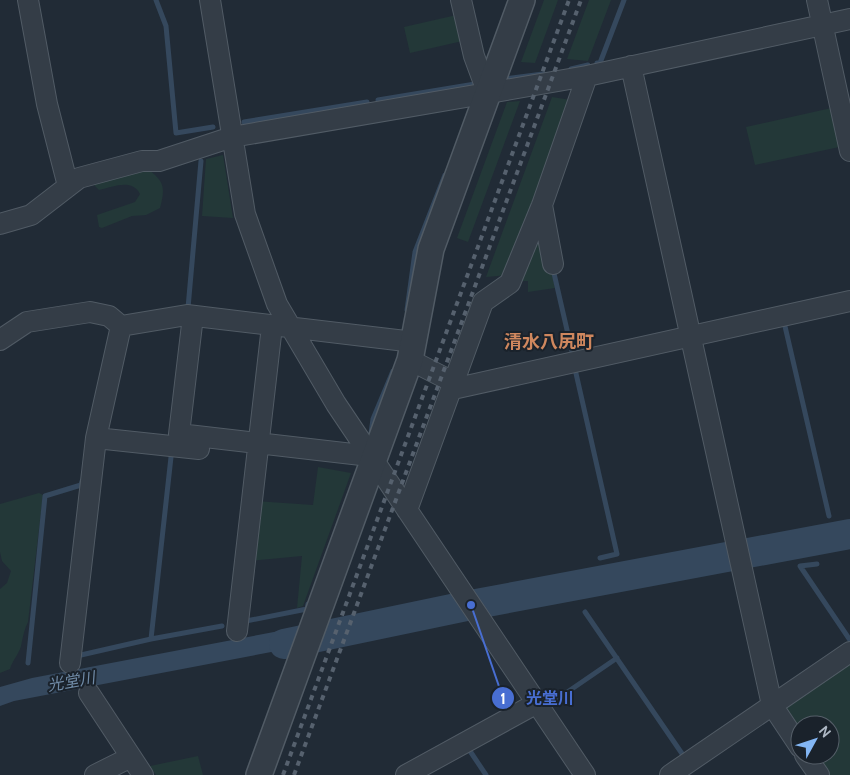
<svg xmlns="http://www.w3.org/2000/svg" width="850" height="775" viewBox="0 0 850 775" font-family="Cabin,'Noto Sans JP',sans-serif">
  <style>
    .green { fill: #233838 }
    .water { fill: #35485d }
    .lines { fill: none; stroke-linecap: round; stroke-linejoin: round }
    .stream { stroke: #35485d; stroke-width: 5 }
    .river { stroke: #35485d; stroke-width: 30 }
    .minor-casing { stroke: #515b65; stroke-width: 22 }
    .tertiary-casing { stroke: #515b65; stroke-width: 28 }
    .minor { stroke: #343d47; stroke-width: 20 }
    .tertiary { stroke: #343d47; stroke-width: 25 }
    .rail { stroke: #56616e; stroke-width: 4; stroke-dasharray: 5 5; stroke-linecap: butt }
    .labels { text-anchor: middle; stroke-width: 4; stroke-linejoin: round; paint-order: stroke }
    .water-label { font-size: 16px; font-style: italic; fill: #708ba7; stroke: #1a222b }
    .quarter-label { font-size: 18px; font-weight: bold; fill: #cf875e; stroke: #1a222b }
    .leader { fill: none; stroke: #486ed2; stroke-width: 2 }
    .callout-dot { fill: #486ed2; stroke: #1a222b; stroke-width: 2 }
    .mark-label { font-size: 15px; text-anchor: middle; font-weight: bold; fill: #fff }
    .callout-label { font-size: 16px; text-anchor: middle; font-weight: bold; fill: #486ed2; stroke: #1a222b; stroke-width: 4; stroke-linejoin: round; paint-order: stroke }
  </style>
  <rect width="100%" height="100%" fill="#212b36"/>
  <path class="green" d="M 544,0 L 558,0 L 535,63 L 521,62 Z
    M 589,0 L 611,0 L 588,61 L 567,59 Z
    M 461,14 L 467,40 L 410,53 L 404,27 Z
    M 552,97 L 571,100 L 509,275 L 486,277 Z
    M 520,101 L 468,242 L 457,238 L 507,102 Z
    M 836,107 L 844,146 L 755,165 L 746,127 Z
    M 223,155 L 233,218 L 202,216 L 206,159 Z
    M 149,170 C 165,182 165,189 160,208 L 146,215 L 132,216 L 102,228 L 99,227 L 97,215 L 135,202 L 140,194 C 132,178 113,187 99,190 L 94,185 L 96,180 Z
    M 537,232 L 551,268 L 555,288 L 528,292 L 528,281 L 516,281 Z
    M 318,467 L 351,473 L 303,606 L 297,608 L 302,556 L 249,561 L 255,501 L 313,505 Z
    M 39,493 L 43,495 L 28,622 C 24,630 23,637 21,646 C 19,654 12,661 10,669 L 0,673 L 0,589 L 7,583 L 11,571 L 2,561 L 0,552 L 0,504 Z
    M 850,660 L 850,775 L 825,775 L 812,755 L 830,755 L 830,725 L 800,725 L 800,738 L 783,704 Z
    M 198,756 L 203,775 L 156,775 L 150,766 Z"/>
  <path class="water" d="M 311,625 L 303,646 L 14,701 L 0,706 L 0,687 L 32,678 Z"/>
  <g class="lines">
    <path class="stream" d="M 156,0 L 166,26 L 176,133 L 213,127
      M 597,63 L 600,63 L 624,0
      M 571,69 L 588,65
      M 505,79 L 543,74
      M 378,100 L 475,84
      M 244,122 L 367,102
      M 553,269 L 573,356
      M 188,308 L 201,161
      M 407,310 L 415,252 L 445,175
      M 784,322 L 829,516
      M 575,369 L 617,554 L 600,558
      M 371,433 L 373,419 L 393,371
      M 832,529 L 834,537
      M 810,541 L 813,552
      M 817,564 L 800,566 L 850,640
      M 603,571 L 605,579
      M 572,585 L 574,595
      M 585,612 L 685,758
      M 246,621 L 307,609 L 308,604
      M 151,639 L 222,626
      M 81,655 L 151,639 L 171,457
      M 28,663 L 45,496 L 81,485 L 82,481
      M 547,706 L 617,658
      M 468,748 L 486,775"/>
    <path class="river" d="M 284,644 L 471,605 L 850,534"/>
    <defs>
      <path id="minor" d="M 28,0 L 47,104 L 68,186
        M 210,0 L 245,214 L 277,304 L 336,404 L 585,775
        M 461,0 L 474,56 L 488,94
        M 817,0 L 850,151
        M 631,66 L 772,705 L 800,747
        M 542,205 L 553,264
        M 0,224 L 31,215 L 79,178 L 142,161 L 159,161 L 232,137 L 587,76 L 850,19
        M 193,316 L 179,434 L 370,456
        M 0,340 L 27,322 L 90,312 L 109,316 L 121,326
        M 410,360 L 455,383
        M 453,389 L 850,301
        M 96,438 L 199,449
        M 407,510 L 483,302 L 510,283 L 542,205 L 587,76
        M 237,631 L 272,326
        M 70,663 L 96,438 L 121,326 L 187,315 L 414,342
        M 89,693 L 143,775
        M 805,755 L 819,775
        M 95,775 L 131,757
        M 406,775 L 537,703
        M 670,775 L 850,652"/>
      <path id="tertiary" d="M 259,775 L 410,360 L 431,249 L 522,0"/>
    </defs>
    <use href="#minor" class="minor-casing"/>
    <use href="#tertiary" class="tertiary-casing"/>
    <use href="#minor" class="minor"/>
    <use href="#tertiary" class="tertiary"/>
    <path class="rail" d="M 283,775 L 569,0
      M 294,775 L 581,0"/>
  </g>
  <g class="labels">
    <g class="water-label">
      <text transform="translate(71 681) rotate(-10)" y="6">光堂川</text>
    </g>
    <g class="quarter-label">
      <text x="549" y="348">清水八尻町</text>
    </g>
  </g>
  <path class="leader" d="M471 605L503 698"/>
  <g class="callout-dot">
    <circle cx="471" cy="605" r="5"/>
    <circle cx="503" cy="698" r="12"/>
  </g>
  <g class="mark-label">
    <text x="503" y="704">1</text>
  </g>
  <g class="callout-label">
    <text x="550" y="704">光堂川</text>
  </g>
  <g transform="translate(815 740) rotate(50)"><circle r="24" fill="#1a222b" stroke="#555e68"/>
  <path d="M0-4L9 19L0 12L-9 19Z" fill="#83b6f4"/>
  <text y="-8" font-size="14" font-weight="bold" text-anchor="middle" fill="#aeb8c4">N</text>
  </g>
</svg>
